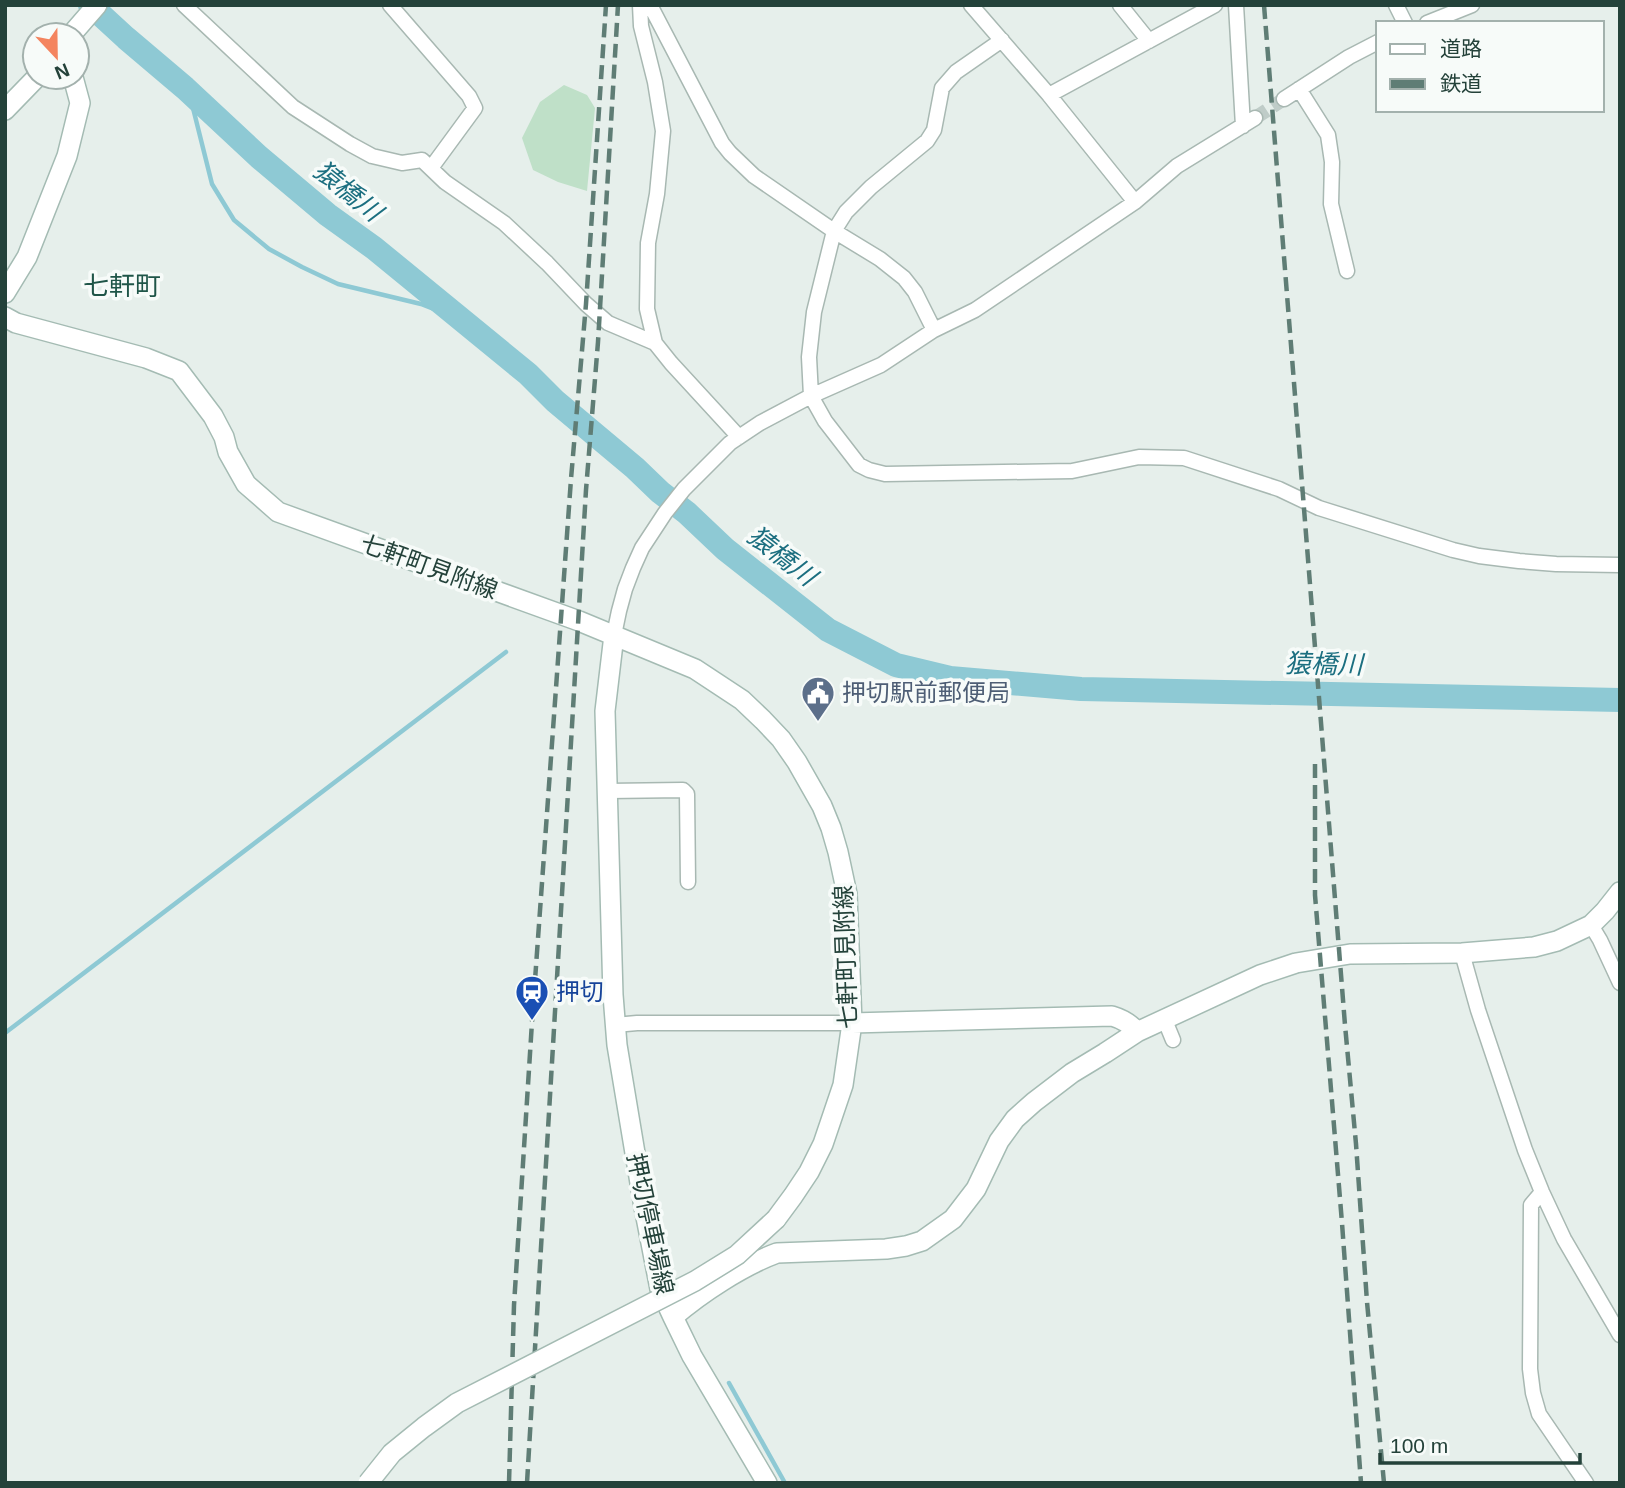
<svg xmlns="http://www.w3.org/2000/svg" width="1625" height="1488" viewBox="0 0 1625 1488" font-family="Helvetica,'Noto Sans JP',sans-serif">
  <style>
    .green { fill: #bfe0c8 }
    .lines { fill: none; stroke-linecap: round; stroke-linejoin: round }
    .stream { stroke: #8ec9d4; stroke-width: 4.5 }
    .river { stroke: #8ec9d4; stroke-width: 24 }
    .street-tunnel { stroke: #bfccc8; stroke-width: 14; stroke-dasharray: 14 7; stroke-linecap: butt }
    .street-casing { stroke: #a8b8b2; stroke-width: 17 }
    .secondary-casing { stroke: #a4bbb3; stroke-width: 22 }
    .street { stroke: #fff; stroke-width: 14 }
    .secondary { stroke: #fff; stroke-width: 19 }
    .rail { stroke: #5f7d75; stroke-width: 4.5; stroke-dasharray: 14 7; stroke-linecap: butt }
    .secondary-bridge-casing { stroke: #a4bbb3; stroke-width: 22; stroke-linecap: butt }
    .secondary-bridge { stroke: #fff; stroke-width: 19 }
    .labels { text-anchor: middle; stroke-width: 7; stroke-linejoin: round; paint-order: stroke }
    .street-label { font-size: 24px; fill: #24423a; stroke: #f7fbf9 }
    .service-label { font-size: 24px; fill: #4e5e75; stroke: #f7fbf9; text-anchor: start }
    .transit-label { font-size: 24px; fill: #164399; stroke: #f7fbf9; text-anchor: start }
    .water-label { font-size: 26px; font-style: italic; fill: #1c6f80; stroke: #f7fbf9 }
    .neighbourhood-label { font-size: 26px; fill: #1f5548; stroke: #f7fbf9 }
  </style>
  <rect width="100%" height="100%" fill="#e6efeb"/>
  <path class="green" d="M 564,85 L 587,95 L 595,108 L 587,191 L 558,182 L 533,170 L 522,138 L 540,102 Z"/>
  <g class="lines">
    <path class="stream" d="M 185,88 L 193,108 L 212,184 L 234,220 L 269,249 L 302,267 L 338,284 L 421,304 L 459,319 L 477,333
      M 5,1033 L 506,652
      M 729,1383 L 785,1483"/>
    <path class="river" d="M 90,5 L 126,38 L 185,88 L 259,157 L 328,215 L 374,248 L 528,374 L 555,401 L 635,468 L 660,492 L 687,513 L 725,549 L 828,630 L 896,665 L 950,678 L 1081,689 L 1620,700"/>
    <path class="street-tunnel" d="M 1255,118 L 1284,99"/>
    <defs>
      <path id="street" d="M 184,5 L 293,107 L 350,144 L 372,156 L 402,163 L 422,160 L 445,182 L 504,223 L 547,263 L 586,304 L 608,323 L 655,343
        M 390,5 L 469,96 L 475,108 L 431,168
        M 640,5 L 641,26 L 655,82 L 663,131 L 657,194 L 648,243 L 647,309 L 655,343 L 671,363 L 739,437
        M 650,5 L 722,143 L 730,153 L 754,176 L 834,231 L 880,259 L 904,278 L 915,292 L 934,330
        M 971,5 L 1049,95 L 1135,202
        M 1120,5 L 1149,41
        M 1236,5 L 1243,126
        M 1396,5 L 1405,23
        M 1427,23 L 1472,5
        M 1002,40 L 956,72 L 942,88 L 934,130 L 927,141 L 871,187 L 846,212 L 834,231 L 814,312 L 809,357 L 811,396 L 825,421 L 859,465 L 869,470 L 885,474 L 1072,471 L 1139,457 L 1184,458 L 1279,489 L 1319,508 L 1453,550 L 1479,556 L 1519,561 L 1556,564 L 1620,565
        M 1299,89 L 1328,135 L 1332,162 L 1331,204 L 1347,271
        M 1049,95 L 1215,5
        M 1284,99 L 1349,57 L 1378,42
        M 614,635 L 619,611 L 625,589 L 633,568 L 642,548 L 665,513 L 684,489 L 730,443 L 760,423 L 811,396 L 881,365 L 934,330 L 975,310 L 1135,202 L 1177,166 L 1255,118
        M 608,791 L 683,790 L 687,794 L 688,882
        M 1591,925 L 1600,940 L 1620,983
        M 1462,953 L 1478,1010 L 1525,1150 L 1542,1192 L 1564,1239 L 1620,1335
        M 1164,1018 L 1173,1040
        M 615,1025 L 637,1023 L 852,1023
        M 1542,1192 L 1531,1205 L 1530,1369 L 1533,1393 L 1539,1414 L 1586,1483"/>
      <path id="secondary" d="M 71,35 L 97,5
        M 5,110 L 37,77
        M 5,293 L 27,257 L 67,156 L 80,103 L 73,77
        M 5,317 L 16,323 L 146,358 L 179,371 L 213,416 L 224,437 L 228,452 L 246,484 L 278,512 L 579,621 L 695,669 L 742,700 L 763,720 L 781,739 L 797,762 L 822,806 L 831,828 L 838,852 L 847,894 L 852,1023 L 843,1085 L 823,1144 L 809,1172 L 793,1196 L 776,1219
        M 614,635 L 605,711 L 613,995 L 617,1045 L 644,1207 L 660,1289 L 673,1317 L 692,1356 L 767,1483
        M 852,1023 L 1112,1016 C 1122,1019 1130,1023 1137,1032
        M 673,1317 C 701,1293 742,1266 777,1253 L 886,1249 L 906,1246 L 922,1241 L 953,1219 L 976,1189 L 999,1141 L 1015,1119 L 1034,1102 L 1072,1073 L 1105,1053 L 1137,1032 L 1260,975 L 1296,963 L 1350,954 L 1462,953 L 1534,947 L 1557,941 L 1591,925 L 1605,911 L 1620,892"/>
    </defs>
    <use href="#street" class="street-casing"/>
    <use href="#secondary" class="secondary-casing"/>
    <use href="#street" class="street"/>
    <use href="#secondary" class="secondary"/>
    <path class="rail" d="M 1264,5 L 1345,1025 L 1356,1144 L 1367,1302 L 1384,1483
      M 1315,764 L 1315,895 L 1342,1223 L 1361,1483
      M 509,1483 L 514,1305 L 532,1022 L 571,479 L 586,304 L 606,5
      M 527,1483 L 586,490 L 598,342 L 618,5"/>
    <defs>
      <path id="secondary-bridge" d="M 368,1483 L 392,1453 L 424,1427 L 457,1403 L 695,1281 L 737,1255 L 776,1219"/>
    </defs>
    <use href="#secondary-bridge" class="secondary-bridge-casing"/>
    <use href="#secondary-bridge" class="secondary-bridge"/>
  </g>
  <defs>
    <symbol id="civic-pin" viewBox="-11 -11 22 30"><path d="M0 17L-7.5 6A9.5 9.5 0 1 1 7.5 6Z" fill="#5c6f8a" stroke="#f7fbf9"/><path d="M-.6-6.5H3V-4.5H.6V-3L4-1V1h2V6H-6V1h2V-1L-.6-3ZM-1.2 2.5V6h2.4V2.5Z" fill="#fff"/></symbol>
    <symbol id="station-pin" viewBox="-11 -11 22 30"><path d="M0 17L-7.5 6A9.5 9.5 0 1 1 7.5 6Z" fill="#1a4fb4" stroke="#f7fbf9"/><path d="M-3-6H3Q5-6 5-4V2Q5 4 3 4L4.5 6H3L1.5 4h-3L-3 6H-4.5L-3 4Q-5 4-5 2V-4Q-5-6-3-6ZM-3.5-4v3h7v-3ZM-3.5 1v1.5H-2V1ZM2 1v1.5H3.5V1Z" fill="#fff"/></symbol>
  </defs>
  <g fill-rule="evenodd">
    <use href="#civic-pin" x="799" y="674" width="38" height="52"/>
    <use href="#station-pin" x="513" y="973" width="38" height="52"/>
  </g>
  <g class="labels">
    <g class="street-label">
      <text transform="translate(429 567) rotate(20)" y="8">七軒町見附線</text>
      <text transform="translate(846 957) rotate(-92)" y="8">七軒町見附線</text>
      <text transform="translate(650 1224) rotate(78)" y="8">押切停車場線</text>
    </g>
    <g class="service-label">
      <text x="842" y="701">押切駅前郵便局</text>
    </g>
    <g class="transit-label">
      <text x="556" y="1000">押切</text>
    </g>
    <g class="water-label">
      <text transform="translate(348 191) rotate(39)" y="9">猿橋川</text>
      <text transform="translate(782 556) rotate(38)" y="9">猿橋川</text>
      <text transform="translate(1324 664) rotate(1)" y="9">猿橋川</text>
    </g>
    <g class="neighbourhood-label">
      <text x="122" y="295">七軒町</text>
    </g>
  </g>
  <rect width="1625" height="1488" fill="none" stroke="#24423a" stroke-width="14"/>
  <rect x="1376" y="21" width="228" height="91" fill="#f7fbf9" stroke="#a3b1ad" stroke-width="2"/>
  <rect x="1390" y="44" width="35" height="10" fill="#ffffff" stroke="#a3b1ad" stroke-width="2"/>
  <text x="1440" y="56" font-size="21" fill="#24423a">道路</text>
  <rect x="1390" y="79" width="35" height="10" fill="#5f7d75" stroke="#a3b1ad" stroke-width="2"/>
  <text x="1440" y="91" font-size="21" fill="#24423a">鉄道</text>
  <g transform="translate(56 56) rotate(158)"><circle r="33" fill="#f7fbf9" stroke="#a3b1ad" stroke-width="2"/>
  <path d="M0-5L12 26L0 18L-12 26Z" fill="#f4845f"/>
  <text y="-10" font-size="19" font-weight="bold" text-anchor="middle" fill="#24423a">N</text>
  </g>
  <path d="M1380 1453v10h200v-10" fill="none" stroke="#24423a" stroke-width="3.5"/>
  <text x="1390" y="1453" font-size="21" fill="#24423a" stroke="#f7fbf9" stroke-width="5" paint-order="stroke">100 m</text>
</svg>
